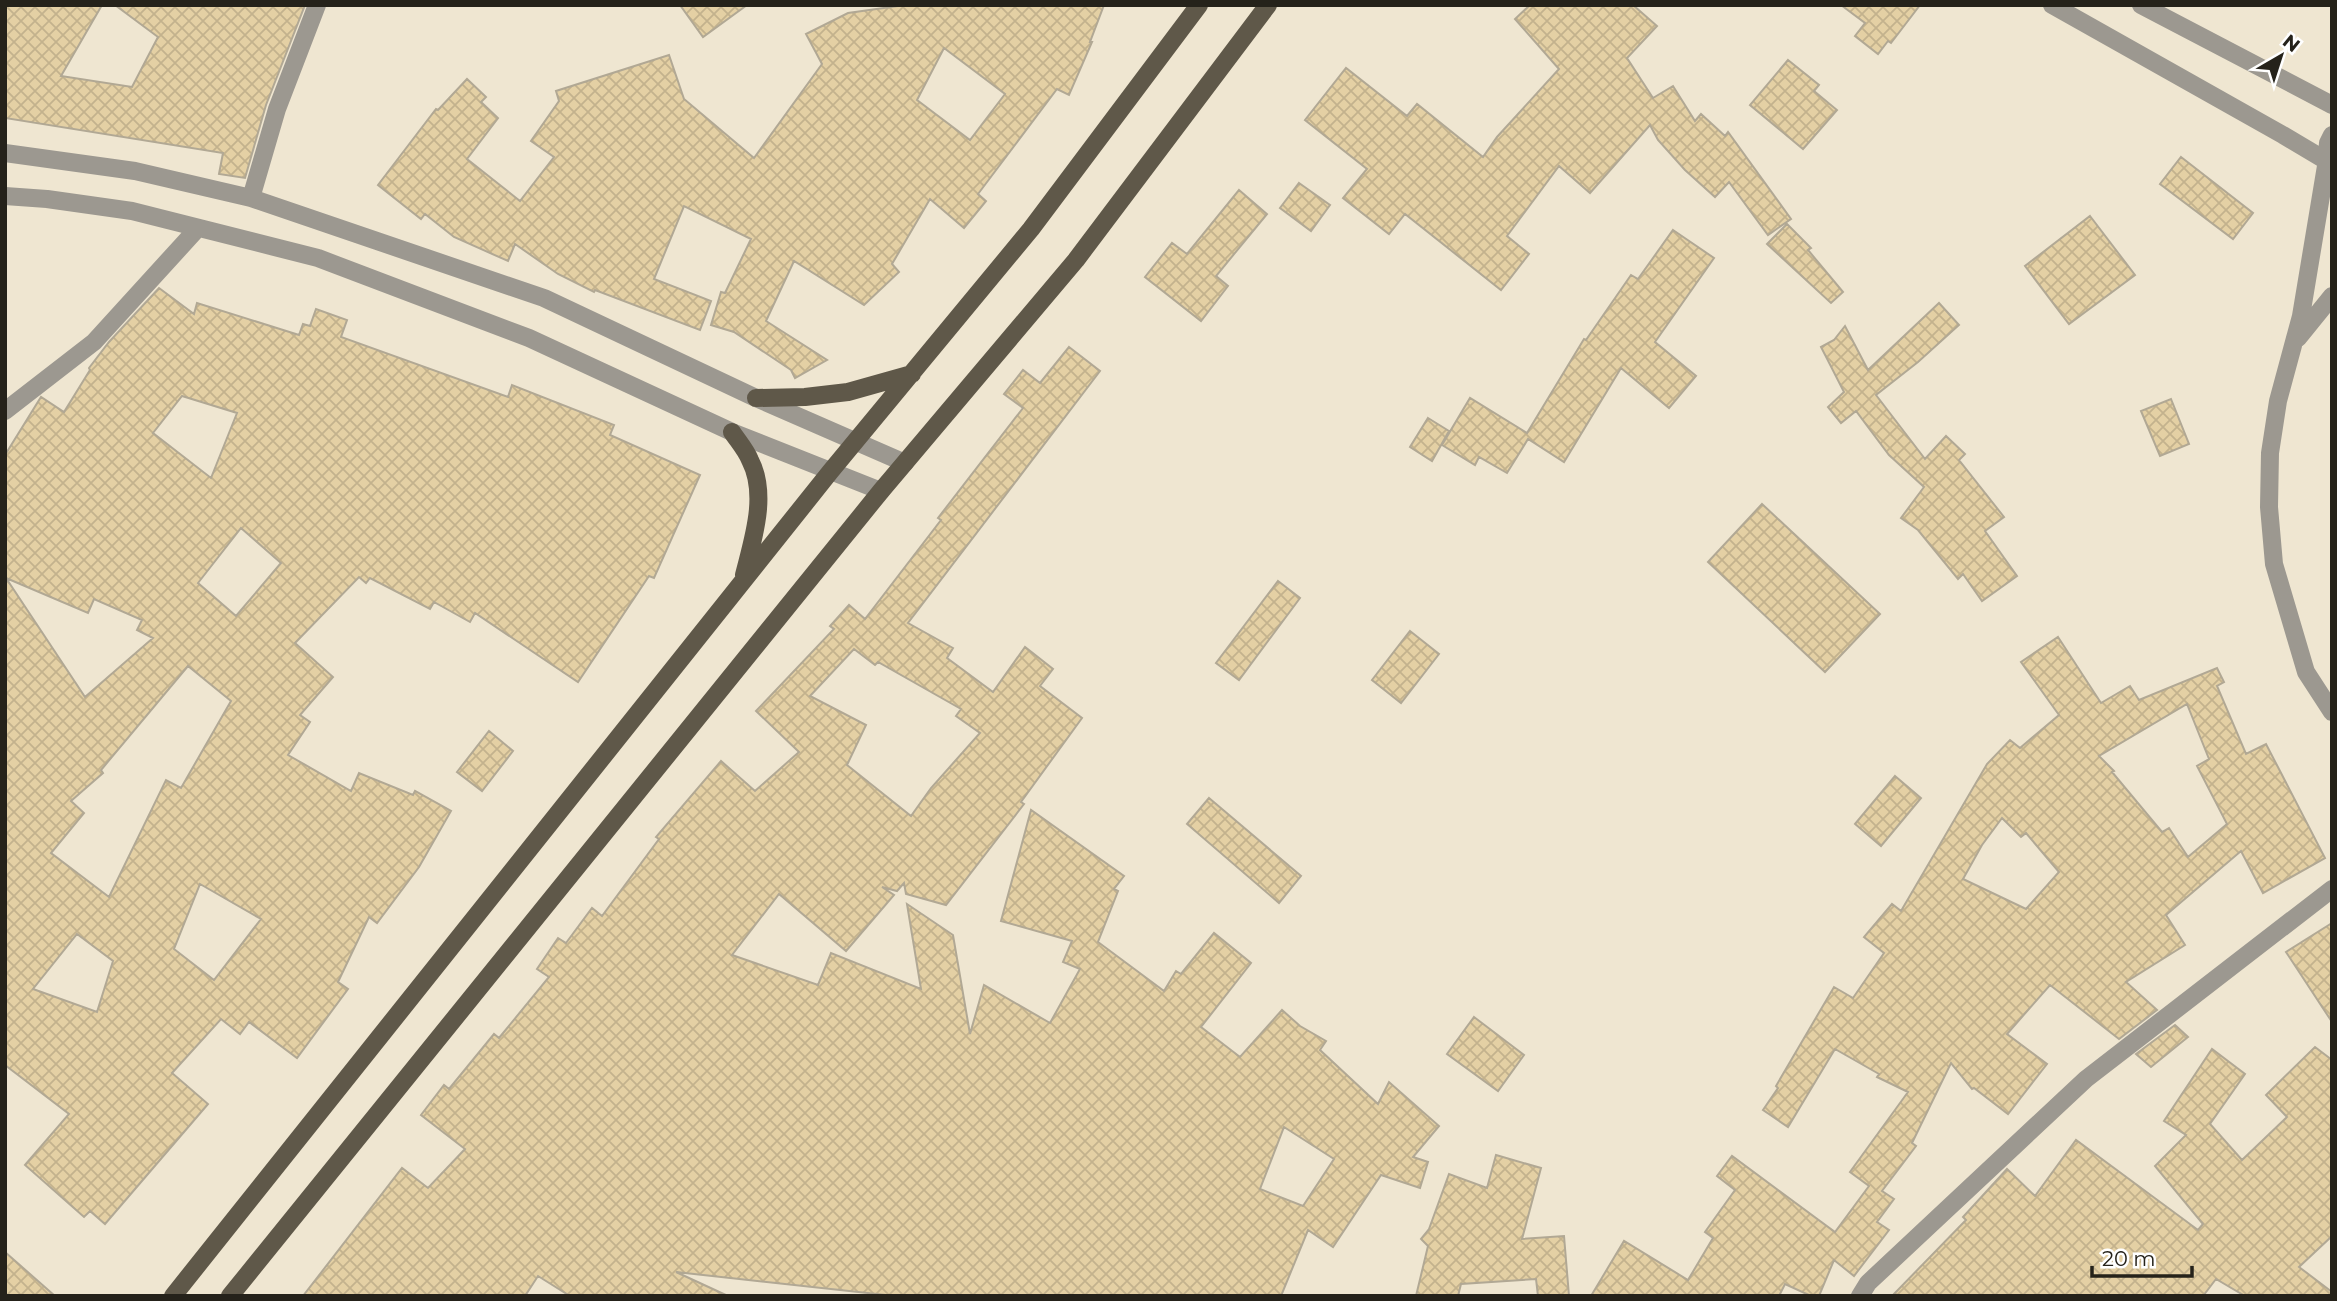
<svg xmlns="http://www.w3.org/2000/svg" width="2337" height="1301" viewBox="0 0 2337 1301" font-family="Montserrat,sans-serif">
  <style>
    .building { fill: url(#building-cross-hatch); stroke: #b1a894; stroke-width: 2; fill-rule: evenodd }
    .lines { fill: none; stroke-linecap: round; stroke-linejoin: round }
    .minor { stroke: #9c9890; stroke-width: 18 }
    .major { stroke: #5f5849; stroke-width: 18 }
  </style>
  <defs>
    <pattern id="building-cross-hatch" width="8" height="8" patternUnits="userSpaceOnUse" patternTransform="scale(1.75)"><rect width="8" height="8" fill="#e4d0a4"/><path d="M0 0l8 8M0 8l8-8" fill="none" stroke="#c3b28d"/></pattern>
  </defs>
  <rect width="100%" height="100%" fill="#efe6d1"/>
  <path class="building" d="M 5,5 L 102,5 L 61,76 L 132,87 L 158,37 L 115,5 L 305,5 L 266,105 L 245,178 L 219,174 L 223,153 L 5,118 Z
    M 680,5 L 747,5 L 703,37 Z
    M 905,5 L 1104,5 L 1090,42 L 1092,42 L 1069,95 L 1057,89 L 978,194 L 986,201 L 964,228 L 930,199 L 892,264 L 899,272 L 864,305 L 794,261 L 766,321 L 827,360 L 795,378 L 791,370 L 734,332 L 711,325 L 721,292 L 725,293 L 751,239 L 684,206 L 654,279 L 711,301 L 700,330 L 595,290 L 594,292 L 558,274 L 515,244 L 508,261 L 454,237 L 425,214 L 421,219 L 378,185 L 436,109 L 438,110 L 467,79 L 486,97 L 481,102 L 498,118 L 467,159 L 520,201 L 554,157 L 531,141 L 559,101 L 556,91 L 669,55 L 684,99 L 754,158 L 822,64 L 806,34 L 848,13 ZM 944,48 L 1005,94 L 970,140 L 917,100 Z
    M 1530,5 L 1633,5 L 1657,26 L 1627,58 L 1653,98 L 1673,86 L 1695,121 L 1701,114 L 1725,136 L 1728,132 L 1791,219 L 1768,235 L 1729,182 L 1715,197 L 1685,170 L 1658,140 L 1650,125 L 1590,193 L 1559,166 L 1507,236 L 1529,254 L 1501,290 L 1405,214 L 1389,234 L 1343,198 L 1367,169 L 1305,120 L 1346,68 L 1407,116 L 1417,104 L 1483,157 L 1497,137 L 1559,69 L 1515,19 Z
    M 1841,5 L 1920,5 L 1891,43 L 1888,41 L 1878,54 L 1855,36 L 1865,23 Z
    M 1788,60 L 1819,85 L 1814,91 L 1837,110 L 1803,149 L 1750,105 Z
    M 2181,157 L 2253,213 L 2233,239 L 2160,184 Z
    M 1299,183 L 1330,205 L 1311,231 L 1280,208 Z
    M 1239,190 L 1267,214 L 1216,276 L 1228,286 L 1201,321 L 1145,277 L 1172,243 L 1187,254 Z
    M 2090,216 L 2135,275 L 2069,324 L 2025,266 Z
    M 1787,224 L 1811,248 L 1808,250 L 1843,292 L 1831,303 L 1767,244 Z
    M 1673,230 L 1714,258 L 1655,342 L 1696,376 L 1669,408 L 1621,368 L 1564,462 L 1528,439 L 1507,473 L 1479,457 L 1475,465 L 1442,445 L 1470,398 L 1527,433 L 1584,339 L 1586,340 L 1631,275 L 1638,279 Z
    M 159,288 L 194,314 L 197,303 L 299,335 L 303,324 L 310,326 L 316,309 L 347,320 L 341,337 L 508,397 L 512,385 L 614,425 L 610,435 L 700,475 L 654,578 L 649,576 L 578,682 L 475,613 L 470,622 L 434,602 L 430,609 L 370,578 L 366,583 L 359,577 L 295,643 L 333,677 L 300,715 L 310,722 L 288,755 L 351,791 L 359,773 L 413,795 L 415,791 L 451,811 L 419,867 L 377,923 L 369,917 L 338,982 L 348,989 L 297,1058 L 249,1022 L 240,1034 L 221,1019 L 172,1073 L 208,1104 L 105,1224 L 90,1211 L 84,1217 L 25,1165 L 69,1114 L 5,1065 L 5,455 L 41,397 L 64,412 L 90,370 L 89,368 L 109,342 ZM 182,396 L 237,413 L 211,478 L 153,433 ZM 241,528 L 281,563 L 236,616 L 198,583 ZM 6,578 L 88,613 L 94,599 L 142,620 L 137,630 L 153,638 L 85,697 ZM 188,666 L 231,701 L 181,788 L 166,780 L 109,897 L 51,853 L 84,813 L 71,801 L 103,773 L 101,770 ZM 200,884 L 261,919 L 214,980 L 174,949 ZM 77,934 L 113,961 L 97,1012 L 33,989 Z
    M 1939,303 L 1959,325 L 1918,362 L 1876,395 L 1925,459 L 1946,436 L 1965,454 L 1959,460 L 2004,517 L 1985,531 L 2017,576 L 1982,601 L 1963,574 L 1958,579 L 1918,530 L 1901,518 L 1924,487 L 1889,455 L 1856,411 L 1841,423 L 1828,407 L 1844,392 L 1821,347 L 1834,340 L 1845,326 L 1868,370 Z
    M 1069,347 L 1100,371 L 908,623 L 953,648 L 947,658 L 993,692 L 1025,647 L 1053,669 L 1040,686 L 1082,718 L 1021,802 L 1024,804 L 946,905 L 906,894 L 904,883 L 897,891 L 882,887 L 894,895 L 846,951 L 779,894 L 732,955 L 818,985 L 831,953 L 921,989 L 907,904 L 953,935 L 970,1034 L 984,985 L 1050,1023 L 1080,969 L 1063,962 L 1072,941 L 1001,921 L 1031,810 L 1124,876 L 1114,889 L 1118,891 L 1098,942 L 1164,991 L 1176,971 L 1181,974 L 1214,933 L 1251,963 L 1201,1027 L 1240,1057 L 1282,1010 L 1300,1026 L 1326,1041 L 1320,1050 L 1378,1104 L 1389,1082 L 1439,1126 L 1413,1157 L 1428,1162 L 1420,1188 L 1381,1175 L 1333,1247 L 1308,1230 L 1281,1296 L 895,1296 L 676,1272 L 728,1296 L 570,1296 L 538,1276 L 525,1296 L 303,1296 L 402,1168 L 428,1188 L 465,1149 L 421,1115 L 444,1085 L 449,1089 L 494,1034 L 499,1038 L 549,977 L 537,969 L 558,938 L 566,943 L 592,908 L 602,916 L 659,839 L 656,837 L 721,761 L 755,791 L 799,752 L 756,711 L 834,629 L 830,626 L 849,605 L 865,619 L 941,520 L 938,518 L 1023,408 L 1004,394 L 1023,370 L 1040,383 ZM 854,649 L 875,665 L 878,662 L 961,709 L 956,716 L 980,733 L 931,788 L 911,816 L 847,765 L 866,725 L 810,696 ZM 1284,1127 L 1334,1159 L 1303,1206 L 1260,1189 Z
    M 2171,399 L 2189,444 L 2160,456 L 2141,411 Z
    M 1428,418 L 1449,431 L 1432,461 L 1410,447 Z
    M 1762,504 L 1880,614 L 1825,672 L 1708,562 Z
    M 1278,581 L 1300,598 L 1239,680 L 1216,663 Z
    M 1410,631 L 1439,654 L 1401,703 L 1372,680 Z
    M 2058,637 L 2101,703 L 2130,686 L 2139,700 L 2217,668 L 2224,682 L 2217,686 L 2246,754 L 2266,744 L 2325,858 L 2263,893 L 2241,851 L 2166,915 L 2185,945 L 2126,982 L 2157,1010 L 2119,1039 L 2050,985 L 2007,1034 L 2047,1064 L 2008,1114 L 1974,1088 L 1972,1089 L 1951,1063 L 1912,1143 L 1916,1146 L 1882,1191 L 1894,1199 L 1877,1222 L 1889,1230 L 1854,1276 L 1834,1260 L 1819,1296 L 1811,1296 L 1785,1284 L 1779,1296 L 1591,1296 L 1624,1241 L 1688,1280 L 1713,1238 L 1705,1232 L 1735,1190 L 1717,1176 L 1732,1156 L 1835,1232 L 1869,1186 L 1850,1172 L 1908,1092 L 1877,1077 L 1879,1074 L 1835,1049 L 1788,1127 L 1763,1110 L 1778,1088 L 1776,1086 L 1834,987 L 1853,998 L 1884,953 L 1864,937 L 1892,904 L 1901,911 L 1987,764 L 2010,740 L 2020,748 L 2059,715 L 2021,662 ZM 2187,704 L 2209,759 L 2197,766 L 2227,824 L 2188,857 L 2169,828 L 2162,832 L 2112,772 L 2114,771 L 2099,756 ZM 2002,818 L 2021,837 L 2026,833 L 2059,872 L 2026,909 L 1963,879 L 1982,845 Z
    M 489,731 L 513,751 L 482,791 L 457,772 Z
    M 1895,776 L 1921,798 L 1881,846 L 1855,824 Z
    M 1209,798 L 1301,876 L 1279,903 L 1187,824 Z
    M 2332,923 L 2332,1022 L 2286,952 Z
    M 1474,1017 L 1524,1055 L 1498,1091 L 1447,1054 Z
    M 2175,1025 L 2188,1037 L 2151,1067 L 2136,1054 Z
    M 2315,1047 L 2332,1060 L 2332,1236 L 2299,1267 L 2332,1292 L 2332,1296 L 2245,1296 L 2216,1279 L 2203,1296 L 1892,1296 L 1966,1220 L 1963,1217 L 2007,1169 L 2035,1196 L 2076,1140 L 2198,1230 L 2203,1224 L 2155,1166 L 2186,1135 L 2164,1121 L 2212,1049 L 2245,1074 L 2210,1124 L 2242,1160 L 2287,1117 L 2266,1095 Z
    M 1496,1155 L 1541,1168 L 1522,1239 L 1564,1236 L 1569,1296 L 1538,1296 L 1536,1279 L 1461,1284 L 1458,1296 L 1416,1296 L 1428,1246 L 1421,1239 L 1429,1229 L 1449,1174 L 1487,1188 Z
    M 5,1252 L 55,1296 L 5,1296 Z"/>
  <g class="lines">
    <path class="minor" d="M 2052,5 L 2283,135 L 2325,160
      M 2141,5 L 2332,105
      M 5,153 L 135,171 L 251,198 L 544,298 L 756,398 L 905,463
      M 2326,166 L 2301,316 L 2278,401 L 2270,453 L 2269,507 L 2274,564 L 2306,672 L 2332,712
      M 2326,168 L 2328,143 L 2332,135
      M 5,196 L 47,199 L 132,211 L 318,258 L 529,338 L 732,432 L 881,491
      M 251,198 L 277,109 L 317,5
      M 2298,338 L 2332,296
      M 5,411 L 94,342 L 197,229
      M 1860,1296 L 1868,1283 L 2086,1079 L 2332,889"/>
    <path class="major" d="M 756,398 L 805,397 L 848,392 L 912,374
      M 732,432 C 738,441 746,450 750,460 C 768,495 753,539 744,575
      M 173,1296 L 830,472 L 1031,229 L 1199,5
      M 230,1296 L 881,491 L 1076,260 L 1268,5"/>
  </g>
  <rect width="2337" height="1301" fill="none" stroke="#25221a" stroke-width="14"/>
  <g transform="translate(2281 56) rotate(39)" stroke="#ffffff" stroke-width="5" paint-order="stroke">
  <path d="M0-5L12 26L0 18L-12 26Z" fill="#25221a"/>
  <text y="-10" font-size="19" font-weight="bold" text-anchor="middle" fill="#25221a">N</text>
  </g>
  <path d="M2092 1266v10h100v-10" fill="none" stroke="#25221a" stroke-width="3.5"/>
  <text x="2102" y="1266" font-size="21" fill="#25221a" stroke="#ffffff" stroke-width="5" paint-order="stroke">20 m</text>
</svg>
